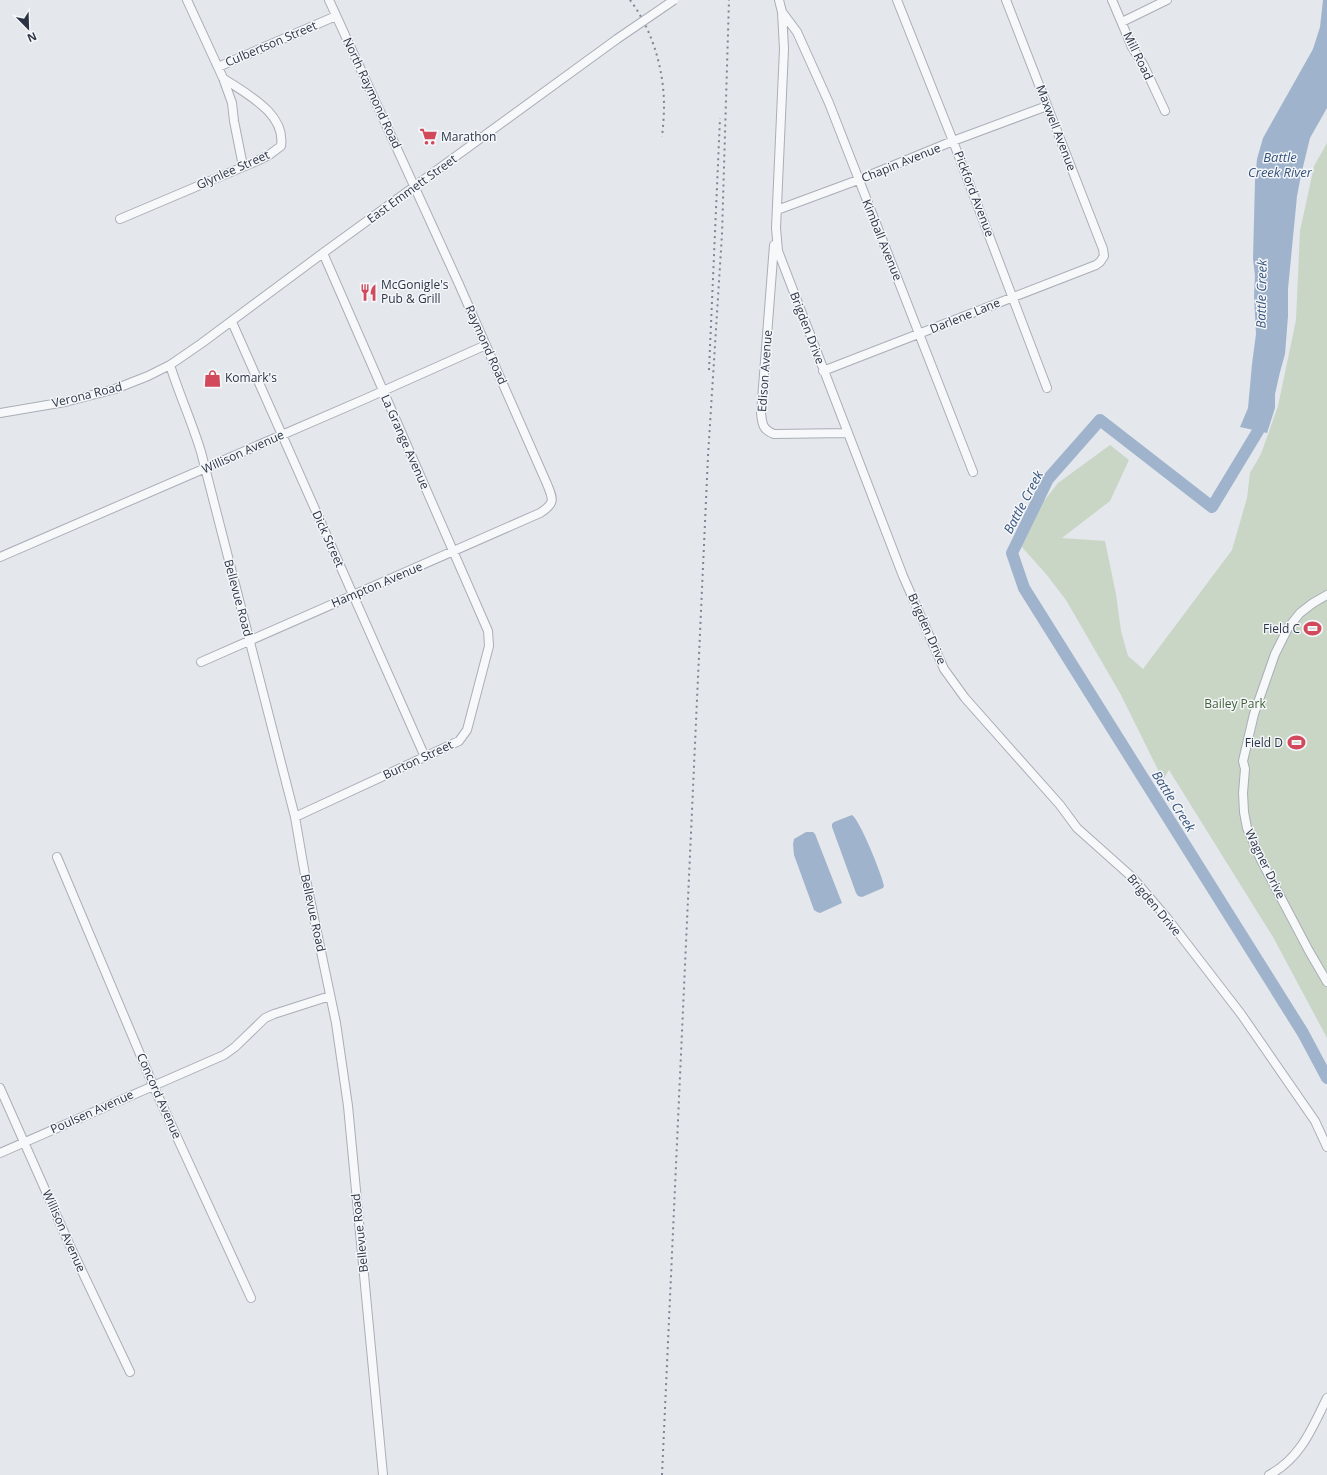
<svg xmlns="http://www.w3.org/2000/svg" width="1327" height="1475" viewBox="0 0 1327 1475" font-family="'Open Sans',sans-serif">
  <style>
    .green { fill: #c9d6c5 }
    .water { fill: #9fb4cc }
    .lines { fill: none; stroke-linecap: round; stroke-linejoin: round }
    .river { stroke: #9fb4cc; stroke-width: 12 }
    .minor-casing { stroke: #a9aeb7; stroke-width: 10 }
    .minor { stroke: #f7f8fa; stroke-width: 8 }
    .rail { stroke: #7d8696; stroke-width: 2; stroke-dasharray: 2 4; stroke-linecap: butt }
    .minor-bridge-casing { stroke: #a9aeb7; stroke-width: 10; stroke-linecap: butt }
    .minor-bridge { stroke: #f7f8fa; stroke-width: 8 }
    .labels { text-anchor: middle; stroke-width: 3; stroke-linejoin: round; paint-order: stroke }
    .street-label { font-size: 12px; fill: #2b3445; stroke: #f4f6f9 }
    .poi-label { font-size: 12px; fill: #2b3445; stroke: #f4f6f9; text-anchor: start }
    .park-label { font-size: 12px; fill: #3f6138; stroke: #f4f6f9 }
    .water-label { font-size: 13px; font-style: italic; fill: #34527a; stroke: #f4f6f9 }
  </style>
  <rect width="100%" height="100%" fill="#e4e7ec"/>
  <path class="green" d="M 1327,143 L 1327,1038 L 1273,937 L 1169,770 L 1163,780 L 1121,695 L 1066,600 L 1046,574 L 1021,546 L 1033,515 L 1058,483 L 1110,445 L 1129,460 L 1110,501 L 1062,538 L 1105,541 L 1116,594 L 1121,631 L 1128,656 L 1143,669 L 1232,550 L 1247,498 L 1250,473 L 1261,454 L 1278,406 L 1296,320 L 1300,231 L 1314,166 Z"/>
  <path class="water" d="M 1323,0 L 1327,0 L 1327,108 L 1310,138 L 1301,175 L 1297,196 L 1288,289 L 1288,316 L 1285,354 L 1280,372 L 1275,394 L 1275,408 L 1267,433 L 1240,427 L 1248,408 L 1252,364 L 1256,334 L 1254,296 L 1255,276 L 1253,259 L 1255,181 L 1257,159 L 1263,138 L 1313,49 L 1320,27 Z
    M 852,815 C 860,820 882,875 884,886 L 883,888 L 862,897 L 858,896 L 856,893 L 832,827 L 832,824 L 834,822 Z
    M 806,832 L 813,832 L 815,834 L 842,903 L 820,913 L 817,912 L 814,910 L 794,855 L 793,844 L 794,839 Z"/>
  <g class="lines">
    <path class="river" d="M 1261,415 L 1258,431 L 1212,507 L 1100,420 L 1048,479 L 1012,553 L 1024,588 L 1303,1033 L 1327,1078"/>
    <defs>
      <path id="minor" d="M 187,0 L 223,78 L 232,103 L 234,121 L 243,166
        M 779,0 L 782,12 L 784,49 L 776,228 L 778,251 L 903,576 L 944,669 L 965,698 L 1060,805 L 1077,828 L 1133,878 L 1167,918 L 1241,1014 L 1315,1121 L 1327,1147
        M 897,0 L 953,141 L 1047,388
        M 1112,0 L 1132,47 L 1144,66 L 1165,111
        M 782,12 L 797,32 L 829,103 L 973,472
        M 1122,22 L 1167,0
        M 218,67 L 336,16
        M 777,210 L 858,180 L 953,141 L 1047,106
        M 120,219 L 257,161 L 269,155 L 281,146 C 286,113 246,94 223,78
        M 774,245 L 761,413 C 762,424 763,430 774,434 L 848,433
        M 232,322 L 425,757
        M 170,365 C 179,394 192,422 201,452 L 295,817 L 305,875 L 336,1023 L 348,1106 L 383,1475
        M 823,371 L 1096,265 L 1100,262 L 1104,256 L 1103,249 L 1006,0
        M 0,413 L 65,402 L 115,389 L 148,376 L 170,365 L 202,343 L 323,253 L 617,39
        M 0,557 L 365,399 L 486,345
        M 1327,595 L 1313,603 L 1300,613 L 1288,628 L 1275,654 L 1254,714 L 1243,761 L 1245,769 L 1243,793 L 1244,812 L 1247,828 L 1261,860 L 1309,951 L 1327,982
        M 201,662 L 540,513 C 556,503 553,499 547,484 L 458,282 L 329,0
        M 295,817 L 459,741 L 467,730 L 489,646 L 488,631 L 323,253
        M 57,857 L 153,1085 L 251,1298
        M 0,1088 L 71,1248 L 130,1372
        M 0,1153 L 224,1055 L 235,1047 L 265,1018 L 274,1014 L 330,996
        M 1269,1475 C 1301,1458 1312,1428 1327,1398"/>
    </defs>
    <use href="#minor" class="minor-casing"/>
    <use href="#minor" class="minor"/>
    <path class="rail" d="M 630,0 C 652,29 664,69 664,106 C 664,116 663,127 662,137
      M 709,370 L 720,118
      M 662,1475 L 708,456 L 722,234 L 729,0"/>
    <defs>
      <path id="minor-bridge" d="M 617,39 L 674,0"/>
    </defs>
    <use href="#minor-bridge" class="minor-bridge-casing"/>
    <use href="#minor-bridge" class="minor-bridge"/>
  </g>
  <defs>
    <symbol id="supermarket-bare" viewBox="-9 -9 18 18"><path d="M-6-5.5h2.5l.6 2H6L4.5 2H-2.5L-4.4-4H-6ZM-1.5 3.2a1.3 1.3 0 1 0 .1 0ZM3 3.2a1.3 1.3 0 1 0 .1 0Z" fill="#d1495b" stroke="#f4f6f9" stroke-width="2.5" paint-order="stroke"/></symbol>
    <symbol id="restaurant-bare" viewBox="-9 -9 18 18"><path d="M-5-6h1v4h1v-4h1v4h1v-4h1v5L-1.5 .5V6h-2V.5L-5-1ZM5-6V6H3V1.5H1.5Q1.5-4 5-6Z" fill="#d1495b" stroke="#f4f6f9" stroke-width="2.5" paint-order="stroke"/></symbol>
    <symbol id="shop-bare" viewBox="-9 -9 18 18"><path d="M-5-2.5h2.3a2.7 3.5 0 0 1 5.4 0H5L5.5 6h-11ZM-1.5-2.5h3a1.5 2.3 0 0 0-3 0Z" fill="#d1495b" stroke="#f4f6f9" stroke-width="2.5" paint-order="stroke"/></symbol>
    <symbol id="stadium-bare" viewBox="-9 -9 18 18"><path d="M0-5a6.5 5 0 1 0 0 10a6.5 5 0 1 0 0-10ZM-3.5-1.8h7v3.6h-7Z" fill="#d1495b" stroke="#f4f6f9" stroke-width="2.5" paint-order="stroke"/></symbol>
  </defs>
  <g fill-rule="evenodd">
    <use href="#supermarket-bare" x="416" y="124" width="25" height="25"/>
    <use href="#restaurant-bare" x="356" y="280" width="25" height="25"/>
    <use href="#shop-bare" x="200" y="366" width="25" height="25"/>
    <use href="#stadium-bare" x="1300" y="616" width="25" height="25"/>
    <use href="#stadium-bare" x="1284" y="730" width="25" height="25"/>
  </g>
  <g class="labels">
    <g class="street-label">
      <text transform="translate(271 44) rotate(-23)" y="4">Culbertson Street</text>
      <text transform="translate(1138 56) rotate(64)" y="4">Mill Road</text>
      <text transform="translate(372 93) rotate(65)" y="4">North Raymond Road</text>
      <text transform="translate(1056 128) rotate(69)" y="4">Maxwell Avenue</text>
      <text transform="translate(901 163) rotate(-22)" y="4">Chapin Avenue</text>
      <text transform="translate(233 170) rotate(-24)" y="4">Glynlee Street</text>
      <text transform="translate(412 189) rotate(-36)" y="4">East Emmett Street</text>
      <text transform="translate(974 194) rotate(69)" y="4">Pickford Avenue</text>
      <text transform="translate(882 240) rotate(68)" y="4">Kimball Avenue</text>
      <text transform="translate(965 316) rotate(-22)" y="4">Darlene Lane</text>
      <text transform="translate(807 328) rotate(69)" y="4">Brigden Drive</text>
      <text transform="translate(486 345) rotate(66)" y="4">Raymond Road</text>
      <text transform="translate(765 371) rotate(-86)" y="4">Edison Avenue</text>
      <text transform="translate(87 395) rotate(-14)" y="4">Verona Road</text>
      <text transform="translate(405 442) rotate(66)" y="4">La Grange Avenue</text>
      <text transform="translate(243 452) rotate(-24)" y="4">Willison Avenue</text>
      <text transform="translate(328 539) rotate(66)" y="4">Dick Street</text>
      <text transform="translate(377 585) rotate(-23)" y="4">Hampton Avenue</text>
      <text transform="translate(238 598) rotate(75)" y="4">Bellevue Road</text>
      <text transform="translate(927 629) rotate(66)" y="4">Brigden Drive</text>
      <text transform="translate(418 760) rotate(-25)" y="4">Burton Street</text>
      <text transform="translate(1265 864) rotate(64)" y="4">Wagner Drive</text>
      <text transform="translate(1154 905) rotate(50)" y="4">Brigden Drive</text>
      <text transform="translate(313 913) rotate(78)" y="4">Bellevue Road</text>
      <text transform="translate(159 1096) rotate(66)" y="4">Concord Avenue</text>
      <text transform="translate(92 1112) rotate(-24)" y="4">Poulsen Avenue</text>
      <text transform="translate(64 1231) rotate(66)" y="4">Willison Avenue</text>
      <text transform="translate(360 1233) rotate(-96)" y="4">Bellevue Road</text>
    </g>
    <g class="poi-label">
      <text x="441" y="141">Marathon</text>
      <text x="381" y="289">McGonigle's<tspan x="381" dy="14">Pub &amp; Grill</tspan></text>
      <text x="225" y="382">Komark's</text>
      <text x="1300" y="633" text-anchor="end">Field C</text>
      <text x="1283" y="747" text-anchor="end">Field D</text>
    </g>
    <g class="park-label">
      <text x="1235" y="708">Bailey Park</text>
    </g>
    <g class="water-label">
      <text x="1280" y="162">Battle<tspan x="1280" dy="15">Creek River</tspan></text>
      <text transform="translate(1261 294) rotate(-89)" y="5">Battle Creek</text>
      <text transform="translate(1023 502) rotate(-62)" y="5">Battle Creek</text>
      <text transform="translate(1174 801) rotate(58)" y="5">Battle Creek</text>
    </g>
  </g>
  <g transform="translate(28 28) rotate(157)" stroke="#f4f6f9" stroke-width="3" paint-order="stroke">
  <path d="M0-3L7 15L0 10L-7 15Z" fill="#2b3445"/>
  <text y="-6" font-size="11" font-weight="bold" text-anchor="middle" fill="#2b3445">N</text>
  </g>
</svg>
